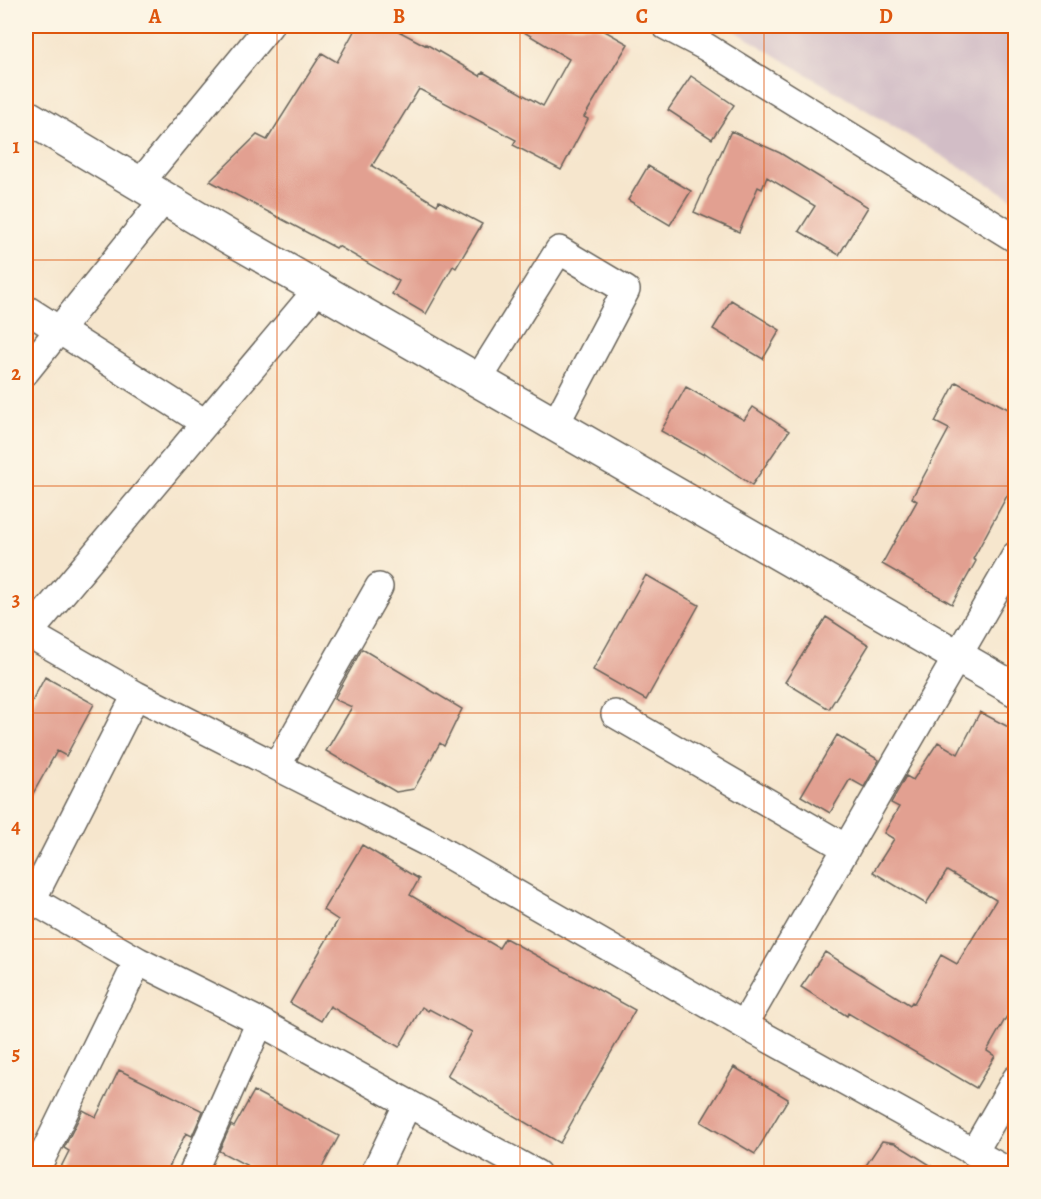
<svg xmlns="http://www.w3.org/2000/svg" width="1041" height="1199" viewBox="0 0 1041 1199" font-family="Alegreya,serif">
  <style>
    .industrial { fill: #d2bdc6 }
    .building { fill: #e2a091 }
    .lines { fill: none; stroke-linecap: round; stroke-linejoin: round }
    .minor-casing { stroke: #68635a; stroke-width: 30 }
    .tertiary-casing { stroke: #68635a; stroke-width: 36 }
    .minor { stroke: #fff; stroke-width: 27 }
    .tertiary { stroke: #fff; stroke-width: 33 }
    .grid { fill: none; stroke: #de560d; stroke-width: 1.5; stroke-opacity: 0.55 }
    .neatline { fill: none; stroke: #de560d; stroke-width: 2 }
    .grid-label { font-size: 20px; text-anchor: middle; font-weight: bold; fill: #de560d }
  </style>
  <rect width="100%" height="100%" fill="#fcf5e5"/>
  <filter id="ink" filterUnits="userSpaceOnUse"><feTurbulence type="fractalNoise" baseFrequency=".0167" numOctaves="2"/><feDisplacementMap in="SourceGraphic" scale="12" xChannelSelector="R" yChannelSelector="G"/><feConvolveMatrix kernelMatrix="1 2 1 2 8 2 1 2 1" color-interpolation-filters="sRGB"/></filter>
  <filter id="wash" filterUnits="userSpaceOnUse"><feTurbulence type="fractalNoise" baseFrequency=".008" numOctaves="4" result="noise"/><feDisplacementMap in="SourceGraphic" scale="24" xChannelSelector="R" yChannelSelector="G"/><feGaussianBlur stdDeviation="1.35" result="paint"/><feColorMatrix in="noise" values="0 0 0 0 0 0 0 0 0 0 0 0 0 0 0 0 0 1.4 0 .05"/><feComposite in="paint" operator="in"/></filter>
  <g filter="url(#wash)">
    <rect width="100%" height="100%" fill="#f6e6cd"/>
    <path class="industrial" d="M 727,26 L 1015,26 L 1015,200 Z"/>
    <g id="blocks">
      <path class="building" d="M 357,26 L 389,26 L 425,45 L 426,44 L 480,76 L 483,72 L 543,106 L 569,59 L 514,26 L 596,26 L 628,44 L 584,117 L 588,119 L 561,170 L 513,145 L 516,140 L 419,89 L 372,166 L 437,205 L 439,201 L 482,224 L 456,268 L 453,266 L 426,314 L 392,294 L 399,281 L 338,246 L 336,248 L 210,181 L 257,135 L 267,140 L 322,53 L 337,62 Z
        M 691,76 L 734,105 L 712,139 L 668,110 Z
        M 731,131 L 780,153 L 868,207 L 839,255 L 799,231 L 815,206 L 767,177 L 762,189 L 758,187 L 739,232 L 694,212 Z
        M 648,166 L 691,191 L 670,225 L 628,200 Z
        M 731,300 L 780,330 L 763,359 L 713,329 Z
        M 956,382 L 1016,413 L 1016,479 L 973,559 L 976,561 L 952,604 L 882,564 L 917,501 L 912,498 L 949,429 L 935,422 Z
        M 686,387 L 744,420 L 753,407 L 789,431 L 752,485 L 705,453 L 704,455 L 661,431 Z
        M 646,575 L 699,605 L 646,700 L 593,670 Z
        M 826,617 L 869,645 L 829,709 L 785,682 Z
        M 362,649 L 462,709 L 444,746 L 440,743 L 414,789 L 396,792 L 326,751 L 352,707 L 334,699 Z
        M 45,677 L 94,704 L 66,756 L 57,751 L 26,806 L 26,713 Z
        M 980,712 L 1016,731 L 1016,1000 L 987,1051 L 995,1056 L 976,1088 L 848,1013 L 847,1016 L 801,987 L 825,952 L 910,1005 L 912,1002 L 914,1003 L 941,955 L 957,964 L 996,900 L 947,871 L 926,904 L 873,872 L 894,839 L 884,833 L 899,807 L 891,803 L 906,776 L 913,780 L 938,742 L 958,754 Z
        M 837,735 L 879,760 L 864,787 L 850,779 L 830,813 L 801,796 Z
        M 362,845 L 419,879 L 410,895 L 499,948 L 505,938 L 635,1010 L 560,1143 L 447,1076 L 472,1032 L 429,1009 L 428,1011 L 422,1007 L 399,1047 L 330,1006 L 321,1021 L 290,1003 L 338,920 L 323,910 Z
        M 734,1067 L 788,1099 L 755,1154 L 701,1122 Z
        M 119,1070 L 203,1111 L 192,1136 L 186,1133 L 166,1173 L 58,1173 L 69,1151 L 64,1148 L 83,1110 L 96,1117 Z
        M 254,1091 L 339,1136 L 319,1173 L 261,1173 L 219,1151 L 231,1125 L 234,1127 Z
        M 882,1141 L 895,1143 L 943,1173 L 861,1173 Z"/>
    </g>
  </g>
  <g filter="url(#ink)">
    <use href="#blocks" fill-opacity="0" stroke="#68635a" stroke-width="1.5"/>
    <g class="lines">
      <defs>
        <path id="minor" d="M 666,26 L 706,47 L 1016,239
          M 140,183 L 269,26
          M 26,309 L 205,423
          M 26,371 L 165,198
          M 478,380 L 559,250 L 626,290 L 555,425
          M 26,632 L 136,695 L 32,900 L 138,961 L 34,1174
          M 28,634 L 318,289
          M 136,695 L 426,842 L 744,1025 L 1013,1174
          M 615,714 L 846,848
          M 277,766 L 379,587
          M 138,961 L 260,1022 L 537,1174
          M 744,1025 L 1016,555
          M 974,1152 L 1016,1079
          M 192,1174 L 260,1022
          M 374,1174 L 408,1103"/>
        <path id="tertiary" d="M 26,116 L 229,237 L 1016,690"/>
      </defs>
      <use href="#minor" class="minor-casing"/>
      <use href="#tertiary" class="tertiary-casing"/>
      <use href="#minor" class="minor"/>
      <use href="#tertiary" class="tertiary"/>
    </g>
  </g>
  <path class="grid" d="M 277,26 L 277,1174M 520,26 L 520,1174M 764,26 L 764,1174M 26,260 L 1016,260M 26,486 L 1016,486M 26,713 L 1016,713M 26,939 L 1016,939"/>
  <rect width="1041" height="1199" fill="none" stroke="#fcf5e5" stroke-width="66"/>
  <rect x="33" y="33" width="975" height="1133" class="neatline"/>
  <g class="grid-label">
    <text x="155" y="23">A</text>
    <text x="399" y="23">B</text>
    <text x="642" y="23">C</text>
    <text x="886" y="23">D</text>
    <text x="16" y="153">1</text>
    <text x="16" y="380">2</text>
    <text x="16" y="606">3</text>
    <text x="16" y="833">4</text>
    <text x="16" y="1060">5</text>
  </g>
</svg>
